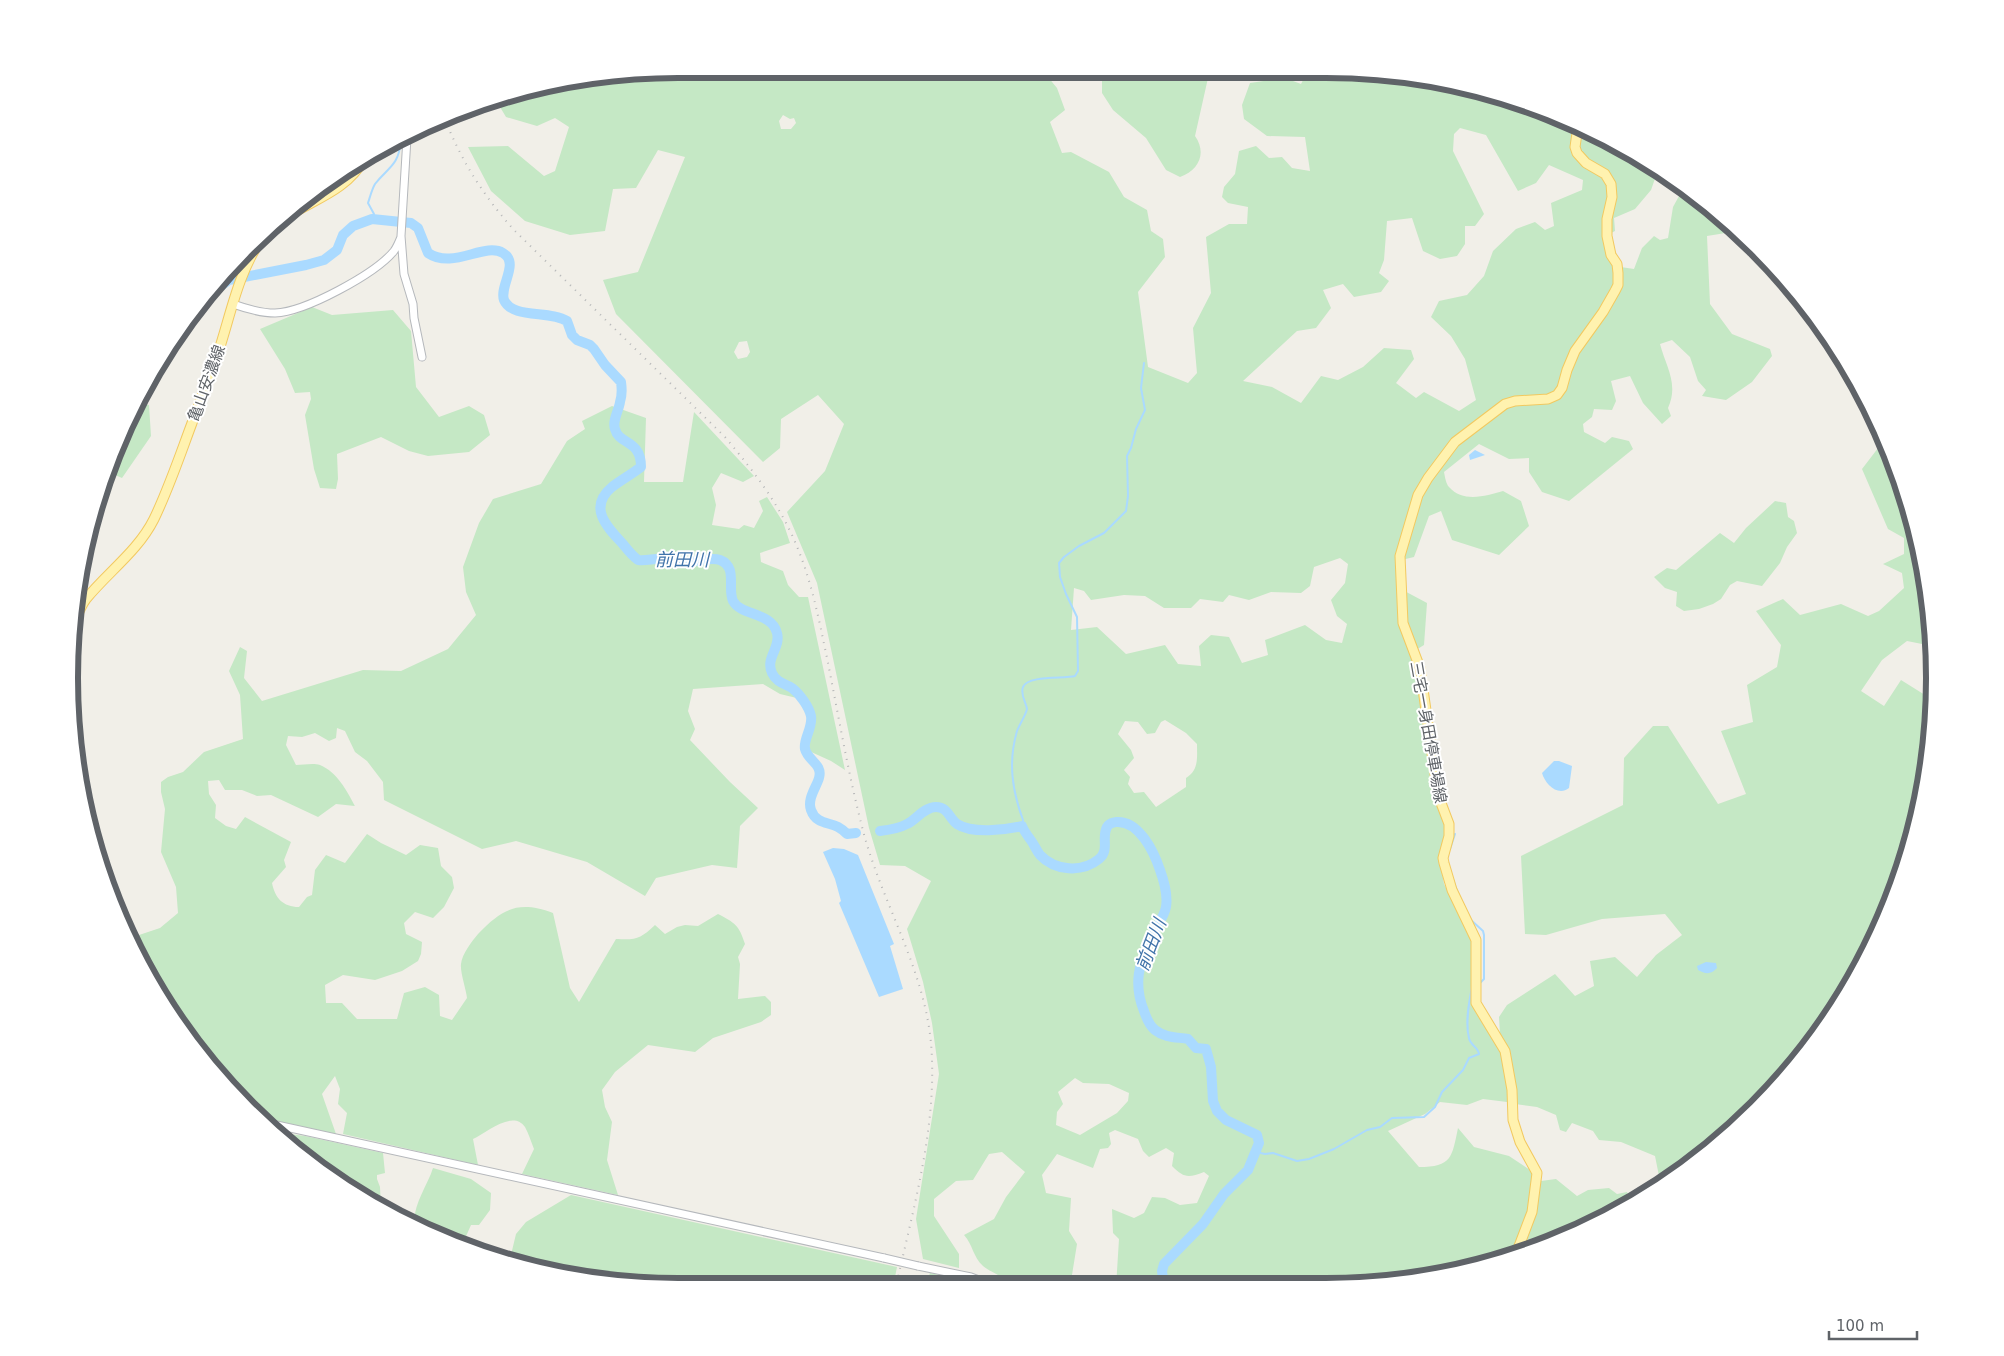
<svg xmlns="http://www.w3.org/2000/svg" width="2004" height="1356" viewBox="0 0 2004 1356" font-family="'DejaVu Sans','Noto Sans JP',sans-serif">
  <style>
    .green { fill: #c5e8c5; fill-rule: evenodd }
    .water { fill: #aadaff }
    .lines { fill: none; stroke-linecap: round; stroke-linejoin: round }
    .stream { stroke: #aadaff; stroke-width: 2 }
    .river { stroke: #aadaff; stroke-width: 10 }
    .minor-casing { stroke: #b5b8bc; stroke-width: 9 }
    .major-casing { stroke: #f2c960; stroke-width: 11 }
    .minor { stroke: #fff; stroke-width: 7 }
    .major { stroke: #fff2af; stroke-width: 9 }
    .rail { stroke: #b6b7b8; stroke-width: 2; stroke-dasharray: 1 6; stroke-linecap: butt }
    .minor-bridge-casing { stroke: #b5b8bc; stroke-width: 9; stroke-linecap: butt }
    .minor-bridge { stroke: #fff; stroke-width: 7 }
    .labels { text-anchor: middle; stroke-width: 4; stroke-linejoin: round; paint-order: stroke }
    .street-label { font-size: 16px; fill: #5f6368; stroke: #fff }
    .water-label { font-size: 18px; font-style: italic; fill: #4174aa; stroke: #fff }
    .rim { fill: none; stroke: #5f6368; stroke-width: 6 }
  </style>
  <rect width="100%" height="100%" fill="#f1efe8"/>
  <path class="green" d="M 1309,69 L 1326,69 L 1445,80 L 1596,132 L 1658,170 L 1651,190 L 1635,209 L 1614,218 L 1615,231 L 1605,236 L 1614,266 L 1634,269 L 1642,248 L 1654,236 L 1660,240 L 1668,238 L 1673,207 L 1684,187 L 1697,194 L 1738,231 L 1707,236 L 1710,304 L 1732,334 L 1770,349 L 1772,356 L 1752,382 L 1726,400 L 1702,396 L 1706,390 L 1698,381 L 1690,357 L 1672,340 L 1660,344 C 1666,367 1679,384 1668,408 L 1671,416 L 1662,424 L 1643,403 L 1630,376 L 1611,381 L 1616,401 L 1612,410 L 1594,409 L 1592,417 L 1583,424 L 1584,432 L 1605,443 L 1612,437 L 1629,441 L 1633,449 L 1569,501 L 1542,492 L 1529,472 L 1529,458 L 1509,459 L 1479,444 L 1444,472 C 1445,477 1446,484 1449,487 C 1463,503 1486,496 1503,491 L 1521,501 L 1529,526 L 1499,555 L 1452,540 L 1441,511 L 1429,516 L 1414,557 L 1397,561 L 1397,587 L 1427,603 L 1424,645 L 1411,653 L 1418,675 L 1447,834 L 1440,859 L 1444,884 L 1471,937 L 1474,954 L 1470,997 L 1476,1013 L 1504,1057 L 1509,1082 L 1507,1102 L 1483,1099 L 1467,1105 L 1440,1102 L 1425,1114 L 1388,1131 L 1419,1167 C 1452,1167 1452,1157 1458,1128 L 1474,1147 L 1509,1156 L 1533,1172 L 1532,1200 L 1512,1255 L 1445,1275 L 1326,1287 L 1116,1287 L 1119,1239 L 1113,1233 L 1112,1209 L 1134,1218 L 1144,1213 L 1152,1197 L 1165,1198 L 1180,1205 L 1197,1203 L 1209,1176 L 1204,1172 C 1188,1178 1184,1178 1172,1166 L 1174,1153 L 1166,1148 L 1149,1157 L 1143,1151 L 1138,1139 L 1115,1130 L 1109,1133 L 1111,1144 L 1108,1148 L 1100,1149 L 1093,1168 L 1057,1154 L 1042,1175 L 1046,1193 L 1071,1198 L 1069,1231 L 1077,1244 L 1072,1275 L 1064,1284 L 1049,1279 L 1044,1287 L 1012,1287 C 1005,1276 993,1274 983,1266 C 973,1257 973,1245 964,1235 L 994,1219 L 1006,1197 L 1025,1172 L 1002,1152 L 989,1154 L 973,1180 L 956,1181 L 934,1199 L 934,1216 L 959,1254 L 959,1268 L 923,1259 L 916,1219 L 939,1074 L 932,1023 L 923,982 L 907,929 L 931,881 L 905,866 L 880,865 L 869,828 L 817,583 L 787,512 L 825,471 L 844,424 L 818,395 L 781,419 L 780,448 L 763,462 L 616,314 L 603,280 L 638,272 L 685,157 L 658,150 L 636,188 L 613,189 L 605,231 L 570,235 L 525,221 L 491,191 L 468,147 L 508,146 L 544,176 L 555,171 L 569,127 L 555,118 L 537,126 L 506,117 L 500,107 L 483,103 L 476,104 L 482,101 L 598,74 L 1043,71 L 1057,88 L 1065,110 L 1050,122 L 1062,153 L 1071,152 L 1109,172 L 1124,197 L 1147,210 L 1151,231 L 1163,239 L 1165,257 L 1138,292 L 1148,367 L 1188,383 L 1197,373 L 1193,328 L 1211,293 L 1206,237 L 1229,224 L 1247,224 L 1248,207 L 1228,203 L 1222,197 L 1224,187 L 1235,174 L 1239,151 L 1256,146 L 1269,158 L 1282,157 L 1292,168 L 1310,171 L 1305,137 L 1267,136 L 1244,119 L 1242,105 L 1250,83 L 1285,78 L 1301,84 ZM 783,115 L 790,119 L 794,118 L 796,123 L 791,129 L 781,129 L 779,121 ZM 1460,128 L 1486,135 L 1518,191 L 1536,183 L 1549,165 L 1583,180 L 1582,190 L 1551,203 L 1554,226 L 1545,230 L 1535,222 L 1516,229 L 1493,251 L 1484,276 L 1467,295 L 1439,301 L 1431,317 L 1451,336 L 1465,359 L 1476,400 L 1459,411 L 1424,392 L 1416,398 L 1396,383 L 1414,359 L 1411,350 L 1384,348 L 1363,367 L 1338,380 L 1321,376 L 1301,403 L 1272,387 L 1243,381 L 1297,331 L 1316,328 L 1331,308 L 1323,290 L 1343,284 L 1354,297 L 1381,292 L 1389,281 L 1379,273 L 1384,260 L 1387,221 L 1412,218 L 1423,251 L 1440,259 L 1457,256 L 1465,244 L 1465,226 L 1475,226 L 1484,214 L 1453,151 L 1454,134 ZM 747,341 L 750,352 L 747,357 L 738,359 L 734,352 L 739,342 ZM 1340,558 L 1348,564 L 1345,583 L 1331,600 L 1337,616 L 1347,624 L 1342,643 L 1326,640 L 1305,625 L 1265,640 L 1268,655 L 1242,663 L 1229,637 L 1211,635 L 1199,646 L 1201,666 L 1178,664 L 1165,645 L 1126,654 L 1097,627 L 1071,630 L 1074,588 L 1084,591 L 1091,600 L 1124,595 L 1145,596 L 1164,608 L 1191,608 L 1200,599 L 1223,602 L 1229,595 L 1249,600 L 1271,592 L 1301,593 L 1310,586 L 1314,567 ZM 1165,720 L 1186,733 L 1197,744 C 1197,758 1199,770 1186,778 L 1186,787 L 1156,807 L 1144,792 L 1134,793 L 1128,784 L 1130,777 L 1124,770 L 1134,758 L 1131,750 L 1118,734 L 1125,721 L 1138,722 L 1147,734 L 1155,733 L 1161,722 ZM 1075,1078 L 1083,1083 L 1109,1084 L 1129,1093 L 1128,1101 L 1117,1113 L 1080,1135 L 1056,1125 L 1057,1112 L 1063,1104 L 1058,1092 Z
    M 1102,70 L 1202,70 L 1208,78 L 1195,136 C 1207,153 1199,170 1180,177 L 1166,170 L 1146,138 L 1113,110 L 1102,93 Z
    M 312,307 L 332,315 L 393,310 L 411,331 L 416,387 L 439,417 L 469,406 L 484,415 L 490,435 L 469,452 L 428,456 L 409,451 L 381,437 L 337,454 L 338,479 L 336,489 L 320,488 L 314,469 L 305,415 L 311,399 L 310,392 L 295,393 L 285,369 L 260,329 Z
    M 139,403 L 149,405 L 151,436 L 122,478 L 106,471 L 115,445 Z
    M 612,406 L 646,418 L 644,482 L 683,482 L 694,412 L 754,476 L 743,482 L 721,473 L 712,488 L 716,505 L 712,525 L 739,529 L 744,525 L 754,528 L 763,511 L 759,501 L 767,497 L 783,522 L 790,543 L 760,553 L 761,562 L 783,571 L 788,585 L 799,597 L 808,597 L 845,770 L 831,761 L 809,751 L 811,713 L 805,700 L 780,694 L 763,684 L 693,689 L 688,711 L 695,729 L 690,740 L 730,782 L 758,808 L 740,826 L 737,868 L 712,865 L 656,878 L 645,896 L 587,862 L 516,841 L 482,849 L 384,800 L 383,782 L 367,761 L 355,752 L 345,731 L 337,728 L 336,738 L 329,741 L 315,733 L 302,737 L 288,736 L 286,745 L 296,765 C 303,765 313,763 320,765 C 337,772 347,791 355,806 L 336,804 L 318,817 L 271,795 L 257,796 L 242,790 L 225,790 L 219,780 L 208,781 L 209,794 L 216,805 L 215,818 L 226,826 L 236,829 L 245,817 L 291,842 L 284,860 L 286,867 L 272,883 C 275,898 283,907 299,907 L 307,897 L 312,895 L 315,870 L 326,855 L 345,863 L 367,834 L 381,843 L 406,855 L 420,845 L 438,848 L 441,866 L 452,877 L 454,888 L 444,907 L 433,918 L 415,912 L 404,923 L 406,934 L 422,942 L 421,954 L 418,961 L 402,971 L 375,980 L 343,975 L 325,985 L 326,1003 L 342,1003 L 357,1019 L 397,1019 L 404,993 L 425,987 L 439,995 L 440,1016 L 452,1020 L 467,998 C 466,989 460,972 461,964 C 462,954 472,941 478,934 C 502,909 518,900 553,913 L 570,988 L 579,1002 L 616,939 C 637,940 640,939 655,925 L 665,934 L 677,927 L 685,925 L 698,926 L 718,914 C 735,923 739,925 745,944 L 738,957 L 740,964 L 738,999 L 765,996 L 771,1002 L 771,1015 L 761,1022 L 713,1038 L 695,1052 L 648,1045 L 615,1072 L 602,1090 L 605,1107 L 612,1122 L 607,1160 L 618,1195 L 522,1174 L 534,1149 C 531,1142 529,1134 525,1127 C 513,1109 486,1133 473,1139 L 478,1165 L 343,1134 L 347,1113 L 338,1104 L 340,1089 L 335,1076 L 322,1094 L 336,1134 L 255,1116 L 247,1109 L 150,982 L 130,938 L 160,928 L 178,913 L 176,887 L 161,852 L 165,809 L 161,792 L 161,782 L 168,777 L 183,772 L 204,752 L 243,739 L 240,695 L 229,671 L 240,647 L 247,651 L 244,678 L 262,701 L 363,670 L 401,671 L 448,649 L 476,615 L 466,592 L 463,567 L 479,523 L 493,499 L 541,484 L 567,441 L 585,429 L 582,421 Z
    M 1885,439 L 1893,458 L 1923,559 L 1932,646 L 1907,641 L 1882,660 L 1861,691 L 1884,706 L 1901,680 L 1933,700 L 1928,754 L 1921,760 L 1926,767 L 1924,797 L 1889,911 L 1833,1016 L 1757,1109 L 1661,1186 L 1655,1156 L 1621,1142 L 1599,1140 L 1593,1131 L 1572,1123 L 1566,1132 L 1560,1130 L 1556,1115 L 1537,1107 L 1515,1104 L 1500,1034 L 1499,1017 L 1507,1005 L 1555,974 L 1575,996 L 1594,986 L 1590,961 L 1615,957 L 1637,977 L 1656,955 L 1682,935 L 1665,914 L 1602,919 L 1546,935 L 1525,934 L 1521,856 L 1623,805 L 1624,758 L 1653,726 L 1668,726 L 1718,804 L 1746,794 L 1721,731 L 1753,722 L 1747,685 L 1777,667 L 1781,645 L 1756,611 L 1783,599 L 1800,615 L 1841,604 L 1868,616 L 1879,611 L 1904,588 L 1902,573 L 1883,564 L 1904,554 L 1904,538 L 1888,529 L 1862,469 Z
    M 1775,501 L 1786,503 L 1788,517 L 1794,521 L 1797,533 L 1787,547 L 1780,563 L 1762,586 L 1737,581 L 1730,585 L 1721,599 L 1713,604 L 1699,609 L 1684,611 L 1676,606 L 1677,592 L 1665,588 L 1654,577 L 1667,568 L 1676,570 L 1720,533 L 1734,543 L 1746,528 Z
    M 274,1132 L 305,1136 L 383,1153 L 385,1173 L 377,1175 L 377,1179 L 380,1187 L 381,1207 L 307,1162 Z
    M 433,1168 L 471,1179 L 491,1193 L 490,1210 L 479,1225 L 471,1225 L 463,1243 L 415,1227 C 411,1207 427,1187 433,1168 Z
    M 1556,1179 L 1577,1196 L 1588,1190 L 1609,1188 L 1617,1194 L 1627,1192 L 1631,1203 L 1559,1241 L 1520,1253 L 1536,1211 L 1541,1181 Z
    M 571,1195 L 897,1267 L 893,1287 L 678,1287 L 559,1276 L 510,1259 L 516,1234 L 526,1222 Z
    M 930,1273 L 982,1285 L 986,1287 L 925,1287 Z"/>
  <path class="water" d="M 1475,450 L 1485,455 L 1470,460 L 1469,455 Z
    M 1554,761 L 1559,761 L 1572,766 L 1569,788 C 1558,797 1545,784 1542,773 Z
    M 833,848 L 844,849 L 858,855 L 894,944 L 890,946 L 903,989 L 879,997 L 839,903 L 841,901 L 835,879 L 823,852 Z
    M 1706,962 L 1716,963 L 1717,968 C 1711,975 1705,974 1698,970 L 1697,966 Z"/>
  <g class="lines">
    <path class="stream" d="M 372,219 L 374,214 L 368,203 C 370,197 372,189 375,184 C 389,166 398,167 401,141
      M 1022,826 L 1023,820 C 1012,790 1008,762 1017,731 C 1020,723 1025,717 1027,709 C 1026,702 1020,695 1023,687 C 1028,675 1064,679 1075,676 L 1078,671 L 1077,617 L 1066,594 L 1060,577 L 1059,563 L 1064,557 L 1079,546 L 1104,533 L 1126,511 L 1128,496 L 1127,456 L 1131,448 L 1136,429 L 1145,410 L 1141,388 L 1144,363
      M 1450,849 L 1455,834
      M 1453,879 L 1458,894
      M 1471,920 L 1483,931 L 1484,935 L 1484,979 L 1480,983
      M 1256,1152 L 1265,1154 L 1273,1153 L 1297,1161 L 1309,1159 L 1334,1149 L 1367,1130 L 1380,1127 L 1392,1118 L 1424,1117 L 1435,1107 L 1442,1092 L 1463,1070 L 1469,1058 L 1479,1054 C 1478,1047 1470,1045 1469,1038 C 1465,1023 1469,1002 1472,987"/>
    <path class="river" d="M 200,301 L 229,280 L 306,265 L 324,260 L 337,250 L 343,235 L 353,226 L 372,219 L 411,223 L 418,228 L 428,253 C 453,270 484,242 503,253 C 520,263 499,286 504,300 C 512,319 550,310 567,321 L 572,335 L 577,340 L 590,345 L 594,349 L 605,365 L 621,382 C 622,389 622,396 620,402 C 619,410 612,421 615,429 C 619,445 641,439 641,467 C 632,474 621,480 612,487 C 588,507 606,526 622,543 C 627,549 631,555 638,560 C 647,561 655,558 664,559 C 673,560 681,563 690,562 C 700,561 711,557 720,560 C 738,567 727,588 733,601 C 741,616 772,612 777,633 C 781,648 765,658 772,673 C 776,682 785,684 792,688 C 800,694 809,707 811,716 C 813,728 803,739 805,749 C 808,761 823,764 819,778 C 816,788 807,799 811,810 C 816,824 828,822 838,827 C 842,829 845,832 847,834 L 856,833
      M 880,831 C 889,830 898,829 907,824 C 916,820 924,807 936,807 C 948,807 949,818 957,824 C 972,834 1005,830 1022,826 C 1024,831 1027,835 1030,839 C 1034,844 1036,850 1040,855 C 1055,871 1082,873 1099,859 C 1110,850 1101,838 1107,827 C 1109,823 1112,823 1116,822 C 1139,820 1154,852 1160,870 C 1164,881 1168,895 1166,907 C 1164,918 1155,928 1151,938 C 1139,963 1133,984 1144,1011 C 1146,1017 1150,1026 1155,1030 C 1165,1038 1177,1037 1188,1039 L 1196,1048 L 1206,1049 L 1211,1067 L 1213,1101 L 1217,1111 L 1226,1120 L 1257,1135 L 1259,1143 L 1248,1170 L 1224,1194 L 1203,1224 L 1164,1264 L 1162,1271 L 1164,1287"/>
    <defs>
      <path id="minor" d="M 407,138 L 401,236 L 404,274 L 413,304 L 414,318 L 422,357
        M 233,304 C 247,309 260,313 275,313 C 305,312 375,274 394,251 C 397,247 399,242 401,237
        M 77,597 L 85,601
        M 263,1122 L 884,1258
        M 918,1266 L 971,1277 L 997,1287"/>
      <path id="major" d="M 71,630 C 76,620 79,608 86,599 C 108,572 138,551 154,519 C 169,488 180,455 192,423 C 200,400 210,376 218,353 C 230,317 238,274 259,243 C 285,203 340,203 364,159
        M 1516,1254 L 1532,1212 L 1537,1173 L 1520,1142 L 1513,1120 L 1512,1090 L 1505,1051 L 1476,1003 L 1476,940 L 1452,890 L 1444,863 L 1443,858 L 1449,836 L 1449,824 L 1438,795 L 1420,668 L 1403,623 L 1400,556 L 1418,495 L 1428,478 L 1455,442 L 1505,404 L 1515,401 L 1548,399 L 1557,395 L 1562,388 L 1567,370 L 1575,351 L 1603,312 L 1615,291 L 1618,285 L 1618,273 L 1617,264 L 1611,255 L 1607,236 L 1607,219 L 1612,197 L 1611,184 L 1605,174 L 1586,163 L 1577,153 L 1575,147 L 1578,126"/>
    </defs>
    <use href="#minor" class="minor-casing"/>
    <use href="#major" class="major-casing"/>
    <use href="#minor" class="minor"/>
    <use href="#major" class="major"/>
    <path class="rail" d="M 445,119 C 461,161 484,196 513,229 L 725,437 C 750,467 774,497 791,533 C 810,573 818,615 827,658 C 839,718 849,779 865,838 C 885,908 924,970 931,1043 C 938,1125 913,1208 896,1287"/>
    <defs>
      <path id="minor-bridge" d="M 884,1258 L 918,1266"/>
    </defs>
    <use href="#minor-bridge" class="minor-bridge-casing"/>
    <use href="#minor-bridge" class="minor-bridge"/>
  </g>
  <g class="labels">
    <g class="street-label">
      <text transform="translate(206 383) rotate(-70)" y="6">亀山安濃線</text>
      <text transform="translate(1429 732) rotate(80)" y="6">三宅一身田停車場線</text>
    </g>
    <g class="water-label">
      <text x="682" y="566">前田川</text>
      <text transform="translate(1151 945) rotate(-69)" y="6">前田川</text>
    </g>
  </g>
  <path d="M0 0H2004V1356H0ZM678 78H1326A600 600 0 0 1 1926 678V678A600 600 0 0 1 1326 1278H678A600 600 0 0 1 78 678V678A600 600 0 0 1 678 78Z" fill="#fff" fill-rule="evenodd"/>
  <path class="rim" d="M678 78H1326A600 600 0 0 1 1926 678V678A600 600 0 0 1 1326 1278H678A600 600 0 0 1 78 678V678A600 600 0 0 1 678 78Z"/>
  <path d="M1829 1331v8h88v-8" fill="none" stroke="#5f6368" stroke-width="2.5"/>
  <text x="1836" y="1331" font-size="15" fill="#5f6368" stroke="#ffffff" stroke-width="4" paint-order="stroke">100 m</text>
</svg>
